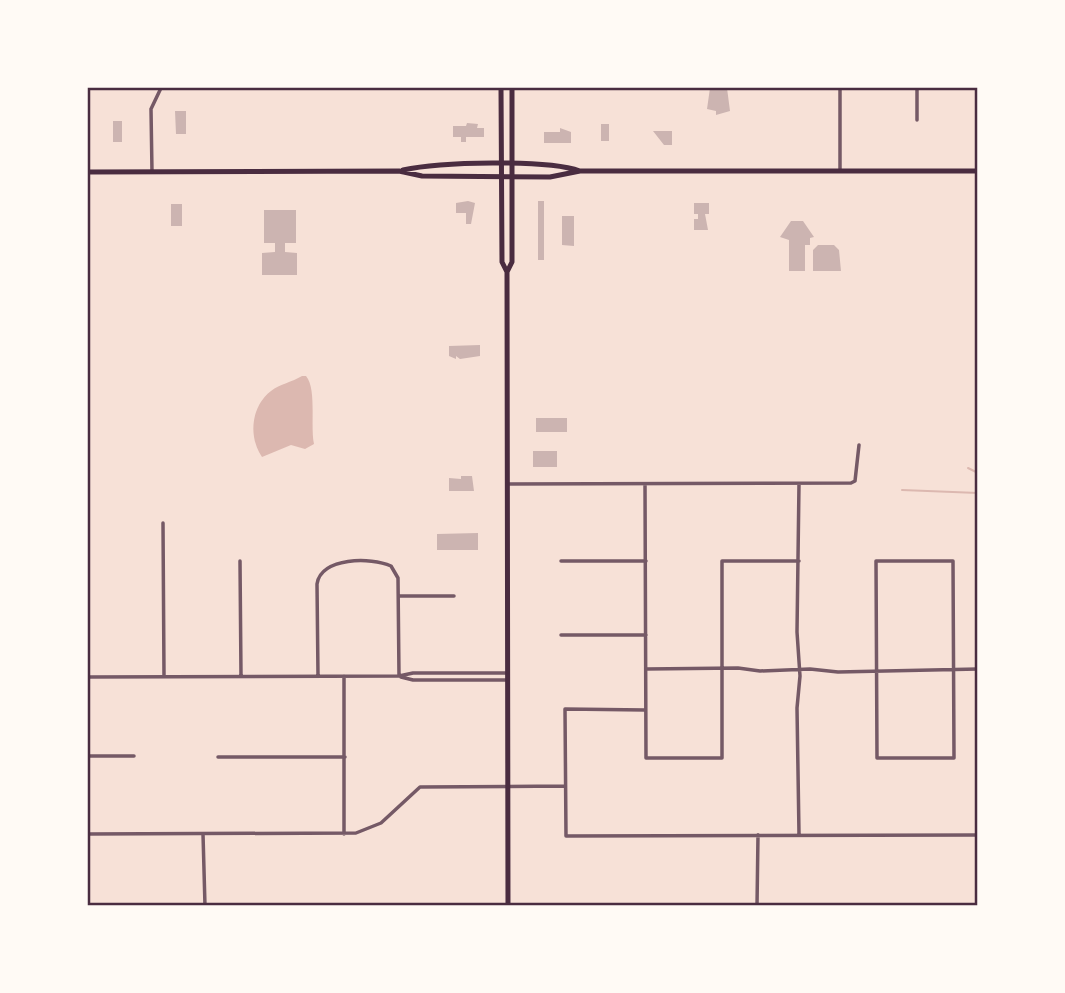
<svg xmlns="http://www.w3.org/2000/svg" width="1065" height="993" viewBox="0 0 1065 993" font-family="Inter,sans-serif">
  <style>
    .water { fill: #dcb8b0 }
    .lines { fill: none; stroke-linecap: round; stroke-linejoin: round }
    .stream { stroke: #dcb8b0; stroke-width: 2 }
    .building { fill: #ccb4b1 }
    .minor { stroke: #755966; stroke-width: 3.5 }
    .secondary { stroke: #4a2c40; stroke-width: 5 }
    .primary { stroke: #4a2c40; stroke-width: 5 }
    .neatline { fill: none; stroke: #4a2c40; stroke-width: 2.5 }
  </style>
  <rect width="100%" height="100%" fill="#f7e1d7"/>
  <path class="water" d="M 302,376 L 306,376 C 317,389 310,426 314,444 L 305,449 L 291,445 L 262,457 C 248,437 251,406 271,391 C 280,384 292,382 302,376 Z"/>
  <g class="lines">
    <path class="stream" d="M 968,468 L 978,473
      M 902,490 L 978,493"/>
  </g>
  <path class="building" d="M 710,88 L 727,88 L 730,111 L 716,115 L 716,111 L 707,109 Z
    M 175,111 L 186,111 L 186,134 L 176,134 Z
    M 113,121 L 122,121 L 122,142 L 113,142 Z
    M 467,123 L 478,124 L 477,128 L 484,128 L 484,137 L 466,137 L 466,142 L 461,142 L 461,137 L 453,137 L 453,126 L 466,126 Z
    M 601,124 L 609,124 L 609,141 L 601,141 Z
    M 560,128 L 571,132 L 571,143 L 544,143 L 544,132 L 560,132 Z
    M 653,131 L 672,131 L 672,145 L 664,145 Z
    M 468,201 L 475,203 L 471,224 L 466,224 L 466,213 L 456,213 L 456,203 Z
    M 538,201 L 544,201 L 544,260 L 538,260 Z
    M 694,203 L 709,203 L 709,214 L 705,214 L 708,230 L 694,230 L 694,219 L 698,219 L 698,214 L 694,214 Z
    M 171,204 L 182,204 L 182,226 L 171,226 Z
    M 264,210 L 296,210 L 296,243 L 285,243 L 285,252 L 297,253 L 297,275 L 262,275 L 262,253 L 275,252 L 275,243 L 264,243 Z
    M 562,216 L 574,216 L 574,246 L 562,245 Z
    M 791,221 L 803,221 L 814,237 L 810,238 L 810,245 L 805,245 L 805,271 L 789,271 L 789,240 L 780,237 Z
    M 818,245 L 834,245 L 839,250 L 841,271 L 813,271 L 813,250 Z
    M 480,345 L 480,356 L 460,359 L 456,356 L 456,359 L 449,356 L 449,346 Z
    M 536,418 L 567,418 L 567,432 L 536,432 Z
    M 533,451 L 557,451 L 557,467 L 533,467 Z
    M 461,476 L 472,476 L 474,491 L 449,491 L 449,478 L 461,479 Z
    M 478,533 L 478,550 L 437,550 L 437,534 Z"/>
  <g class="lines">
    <path class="minor" d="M 917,88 L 917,120
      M 840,171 L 840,88
      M 152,172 L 151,109 L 161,88
      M 508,484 L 851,483 L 855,481 L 859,445
      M 645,484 L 646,758 L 722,758 L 722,561 L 799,561
      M 799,484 L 797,632 L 800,676 L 797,708 L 799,834
      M 163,523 L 164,676
      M 240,561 L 241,676
      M 561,561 L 646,561
      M 876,561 L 953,561 L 954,758 L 877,758 Z
      M 399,596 L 454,596
      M 561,635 L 646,635
      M 646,669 L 738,668 L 760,671 L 810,669 L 838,672 L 978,669
      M 318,676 L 317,584 C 321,557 371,557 391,566 L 398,578 L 399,676
      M 88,677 L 399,676 L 413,673 L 508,673
      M 401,677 L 413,680 L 508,680
      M 645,710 L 565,709 L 566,836 L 978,835
      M 88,756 L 134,756
      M 218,757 L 345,757
      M 88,834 L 356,833 L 381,823 L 420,787 L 565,786
      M 203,834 L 205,906
      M 344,834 L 344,676
      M 757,906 L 758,835"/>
    <path class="secondary" d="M 403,170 C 439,162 546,159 580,171
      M 88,172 L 399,171 L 422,176 L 550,177 L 580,171 L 978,171"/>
    <path class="primary" d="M 501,88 L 502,262 L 507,272 L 508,906
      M 507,272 L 512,262 L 512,88"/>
  </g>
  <rect width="1065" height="993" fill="none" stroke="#fffaf5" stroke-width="178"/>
  <rect x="89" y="89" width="887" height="815" class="neatline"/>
</svg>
